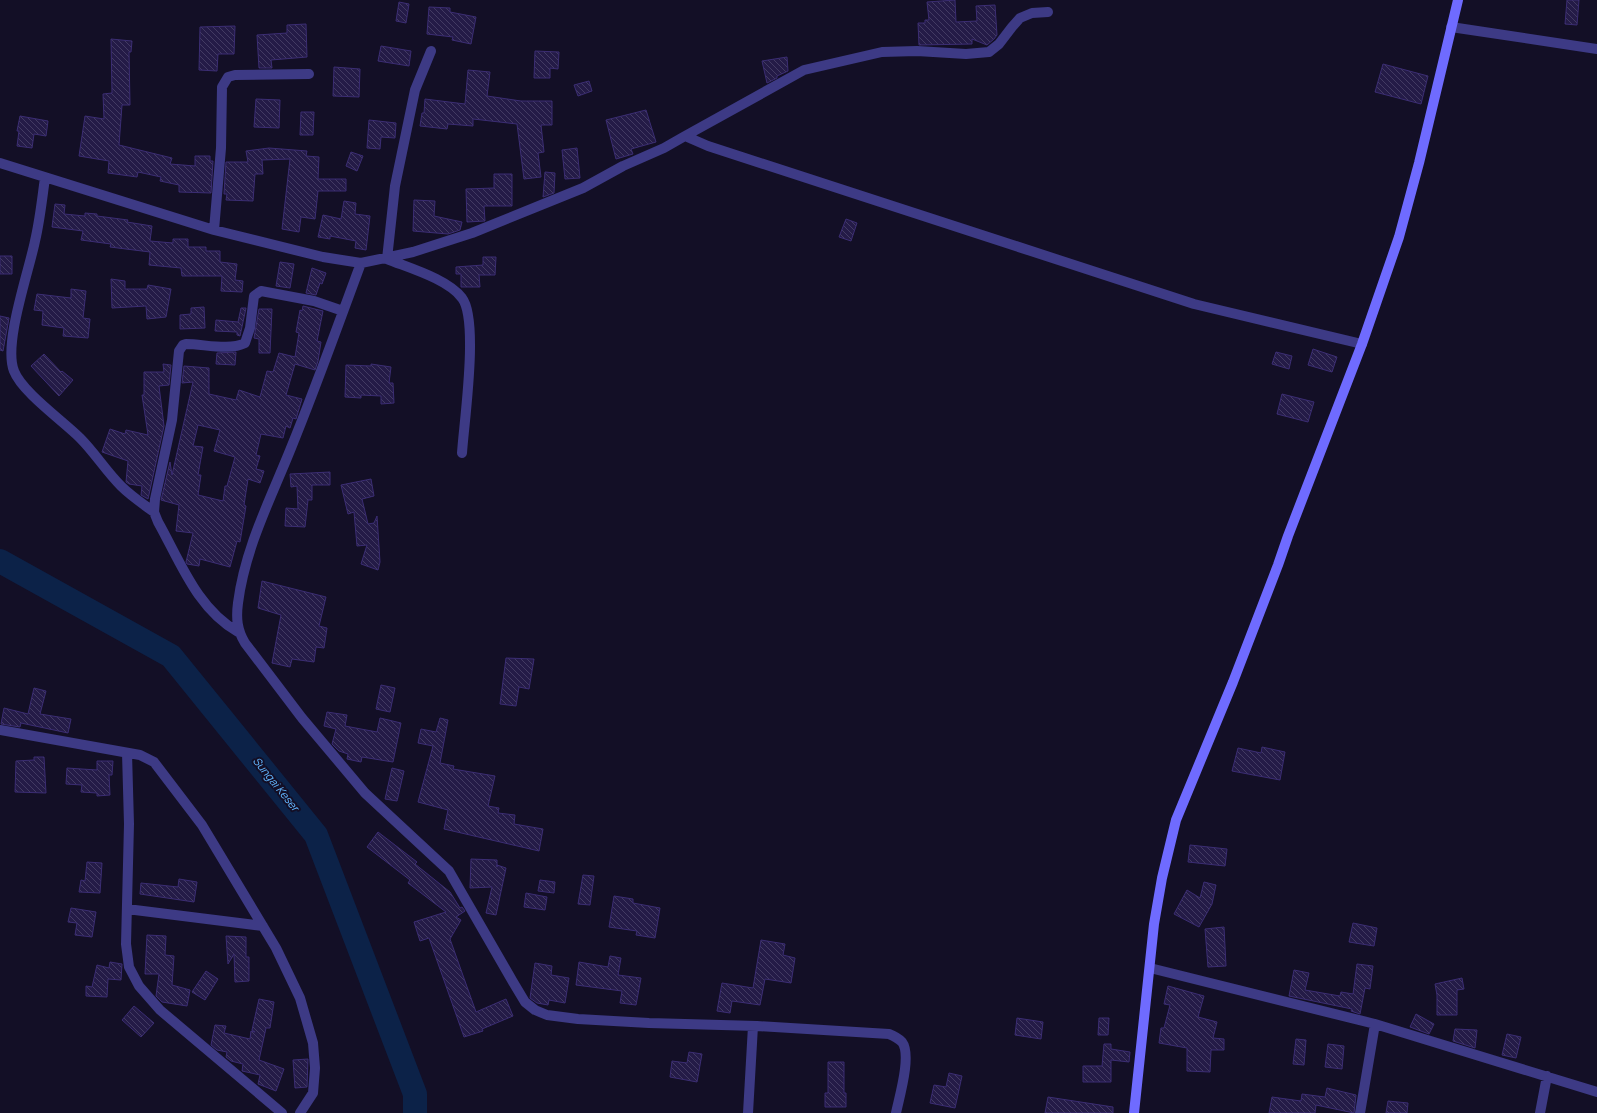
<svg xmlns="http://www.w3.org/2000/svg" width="1597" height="1113" viewBox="0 0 1597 1113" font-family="Manrope,sans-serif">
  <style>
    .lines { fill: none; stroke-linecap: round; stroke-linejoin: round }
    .river { stroke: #0c2248; stroke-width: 24 }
    .building { fill: url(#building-back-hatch); stroke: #3b2d73; fill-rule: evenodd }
    .street { stroke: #3d3a85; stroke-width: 10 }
    .secondary { stroke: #6f6bff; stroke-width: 10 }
    .labels { text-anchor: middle; stroke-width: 4; stroke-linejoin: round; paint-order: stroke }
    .water-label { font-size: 11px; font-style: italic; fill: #62b6ff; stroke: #130f26 }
  </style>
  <defs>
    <pattern id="building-back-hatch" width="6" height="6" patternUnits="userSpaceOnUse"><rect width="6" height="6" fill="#241b47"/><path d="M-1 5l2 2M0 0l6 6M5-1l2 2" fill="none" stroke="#433b63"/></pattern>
  </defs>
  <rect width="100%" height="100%" fill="#130f26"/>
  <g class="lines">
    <path class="river" d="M 0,561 L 171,656 L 316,835 L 415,1094 L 415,1113"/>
  </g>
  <path class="building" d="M 955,0 L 956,22 L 977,21 L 976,6 L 995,5 L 997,35 L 994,39 L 987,45 L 972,39 L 972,44 L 919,45 L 918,23 L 925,23 L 925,20 L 929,20 L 927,2 Z
    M 1567,0 L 1579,0 L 1577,25 L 1565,24 Z
    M 399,2 L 409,4 L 406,23 L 396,21 Z
    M 429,7 L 450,8 L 450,12 L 476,17 L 471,44 L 452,40 L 453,37 L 427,34 Z
    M 306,24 L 307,57 L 271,60 L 272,68 L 259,68 L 257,35 L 287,33 L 287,25 Z
    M 235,26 L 234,54 L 218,54 L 217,71 L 199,70 L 200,27 Z
    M 111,39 L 132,41 L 131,52 L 129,52 L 130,105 L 122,105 L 119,145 L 172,158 L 170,164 L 195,166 L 195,156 L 210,156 L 210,161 L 213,161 L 211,193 L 179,192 L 179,185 L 160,181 L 161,177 L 138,172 L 137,177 L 108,173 L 109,161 L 79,156 L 85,116 L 104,119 L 103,94 L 112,93 Z
    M 381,46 L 411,51 L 409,66 L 378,61 Z
    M 535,51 L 559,52 L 558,69 L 550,68 L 550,78 L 534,78 Z
    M 787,57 L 788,71 L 777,76 L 777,78 L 767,83 L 762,61 Z
    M 1383,64 L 1428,76 L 1421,104 L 1375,92 Z
    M 334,67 L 360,69 L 359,97 L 333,96 Z
    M 468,70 L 490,72 L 487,96 L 521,101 L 552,101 L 552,125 L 541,125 L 544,152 L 538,153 L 541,177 L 524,179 L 517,124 L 473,119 L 473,126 L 448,124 L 447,129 L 420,126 L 422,113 L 424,113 L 425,99 L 465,104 Z
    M 589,81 L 592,91 L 578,96 L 574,85 Z
    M 256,99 L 280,100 L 279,128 L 254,127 Z
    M 646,110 L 656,142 L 631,149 L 633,154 L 616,159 L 606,120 Z
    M 301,112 L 314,112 L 313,135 L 300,135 Z
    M 20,116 L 48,121 L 46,136 L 34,134 L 32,148 L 17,146 L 19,131 L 17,131 Z
    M 369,120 L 396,123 L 395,138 L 381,137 L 380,149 L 367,148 Z
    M 269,148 L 307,151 L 306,156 L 319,157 L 318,179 L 346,179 L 346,191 L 318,191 L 315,219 L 301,217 L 299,232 L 282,229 L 290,159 L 262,160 L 263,174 L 255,174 L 253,201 L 226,200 L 227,194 L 224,194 L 226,162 L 248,162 L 246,151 Z
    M 577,148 L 580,178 L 565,179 L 562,150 Z
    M 351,152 L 363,156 L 357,171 L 346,166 Z
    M 545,172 L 555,173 L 554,193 L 543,197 Z
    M 494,174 L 512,174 L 512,206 L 484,206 L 485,221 L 467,222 L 466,189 L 494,188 Z
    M 414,200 L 435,201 L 434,216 L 462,222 L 460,230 L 448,234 L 413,231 Z
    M 344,201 L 356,203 L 355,214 L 370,216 L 366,250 L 355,248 L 356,241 L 330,236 L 330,239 L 318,237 L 323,215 L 341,219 Z
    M 55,204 L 65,205 L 64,214 L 85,216 L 85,213 L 97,214 L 97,216 L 128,220 L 127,222 L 152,226 L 150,241 L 173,243 L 173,239 L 188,239 L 188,247 L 206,247 L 206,251 L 220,251 L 220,262 L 237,264 L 235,280 L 243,281 L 242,292 L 221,291 L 222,276 L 182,276 L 181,268 L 149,265 L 150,252 L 110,247 L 111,244 L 81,240 L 83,231 L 52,227 Z
    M 846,219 L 857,223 L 851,241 L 839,237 Z
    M 0,256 L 12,256 L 12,274 L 0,274 Z
    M 483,257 L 496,257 L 495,275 L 479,275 L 480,287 L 461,287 L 461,274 L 456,274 L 456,267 L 483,265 Z
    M 280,262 L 294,264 L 290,288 L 276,286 Z
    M 312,268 L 326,273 L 322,284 L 320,283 L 316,295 L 306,293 Z
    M 111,279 L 125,281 L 125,289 L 147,289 L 148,285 L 171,289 L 166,317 L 147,319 L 146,306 L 112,308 Z
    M 71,289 L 86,291 L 83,318 L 90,319 L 88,338 L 63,336 L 64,328 L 42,325 L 43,311 L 34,310 L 37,294 L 71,298 Z
    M 303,306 L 323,311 L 317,341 L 321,342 L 318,361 L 315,370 L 295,364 L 286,395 L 302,399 L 296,419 L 293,418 L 290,428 L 286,426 L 283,438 L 261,434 L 256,455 L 260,456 L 256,469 L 264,471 L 260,483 L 248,479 L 244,505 L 246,506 L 240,542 L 237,541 L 230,567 L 200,559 L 199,566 L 187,564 L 186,562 L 193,533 L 176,531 L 179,505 L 161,500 L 170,462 L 172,475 L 193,382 L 182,383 L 184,366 L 209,368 L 209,394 L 236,400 L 239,390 L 260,397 L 267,371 L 273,372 L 279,353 L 295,357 L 299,333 L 296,332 L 300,310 L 302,311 ZM 198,425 L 220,430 L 214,451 L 235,457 L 227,486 L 225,486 L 223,501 L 198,495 L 201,475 L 198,475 L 203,447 L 193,446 Z
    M 204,307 L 205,328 L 180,329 L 180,315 L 191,314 L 191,308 Z
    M 241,308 L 246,308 L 240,336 L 237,335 L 237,332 L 215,331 L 216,320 L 238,322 Z
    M 259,309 L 272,309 L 270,353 L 259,353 L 259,339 L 254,338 Z
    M 0,316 L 9,318 L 3,351 L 0,350 Z
    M 1313,349 L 1337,357 L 1332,372 L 1308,365 Z
    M 236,352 L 235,365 L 216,364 L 217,353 Z
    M 1276,352 L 1292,356 L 1289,369 L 1272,364 Z
    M 44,354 L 61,372 L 62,371 L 73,380 L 59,396 L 31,366 Z
    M 163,364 L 171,365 L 169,385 L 159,386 L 164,426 L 148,499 L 141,495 L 142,486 L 129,484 L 126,482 L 128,461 L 102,452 L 110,429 L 125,434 L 126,430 L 148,435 L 142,395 L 144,395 L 144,372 L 164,372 Z
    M 371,364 L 391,367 L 389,383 L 393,383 L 394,403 L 381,404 L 381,396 L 361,395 L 361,398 L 345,397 L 346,365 L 371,366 Z
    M 1282,394 L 1314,402 L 1308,422 L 1277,414 Z
    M 330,472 L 330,485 L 312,485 L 312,500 L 308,500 L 305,527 L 285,526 L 286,508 L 298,509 L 297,486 L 291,487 L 290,474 Z
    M 371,479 L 374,496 L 362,499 L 368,524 L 374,523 L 377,516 L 380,562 L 378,570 L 361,564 L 367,545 L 357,546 L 354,512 L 348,514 L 341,485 Z
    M 262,581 L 326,597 L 319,626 L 327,628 L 324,648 L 316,647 L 314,662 L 292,659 L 290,667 L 272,663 L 281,615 L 258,608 Z
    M 506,658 L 534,659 L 529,689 L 519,687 L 516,706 L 500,704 Z
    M 381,685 L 395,688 L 390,712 L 376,709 Z
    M 34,688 L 46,691 L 40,714 L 71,719 L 68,733 L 21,723 L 20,727 L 1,724 L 4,708 L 28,714 Z
    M 327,712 L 347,715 L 345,726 L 377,732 L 380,718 L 401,723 L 393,762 L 362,757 L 361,762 L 347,759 L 348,754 L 339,751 L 332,744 L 336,729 L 324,726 Z
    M 440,718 L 448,720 L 440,763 L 454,766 L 453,769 L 495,776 L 488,806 L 499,808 L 498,813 L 515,815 L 514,824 L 543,829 L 539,851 L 444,829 L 448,810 L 418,802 L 433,746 L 418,743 L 421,729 L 436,732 Z
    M 1262,747 L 1285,752 L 1280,780 L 1232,771 L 1238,748 L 1261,753 Z
    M 34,757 L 44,757 L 46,793 L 15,792 L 16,761 L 34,760 Z
    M 97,761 L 113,761 L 112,775 L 109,775 L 110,795 L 97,796 L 97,793 L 81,792 L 82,785 L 66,784 L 67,768 L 97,770 Z
    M 392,768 L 404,771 L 397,801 L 385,799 Z
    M 378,832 L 417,862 L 415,864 L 450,892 L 460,908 L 462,907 L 465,911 L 456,917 L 461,920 L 450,939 L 476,1012 L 506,999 L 513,1016 L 482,1029 L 483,1031 L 464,1037 L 429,938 L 420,941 L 414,922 L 446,912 L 408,883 L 410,880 L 367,847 Z
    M 1190,845 L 1227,849 L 1225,866 L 1188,862 Z
    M 471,859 L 497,860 L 497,867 L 497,865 L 506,868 L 496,915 L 486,913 L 492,887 L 470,888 Z
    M 87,862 L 102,863 L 100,893 L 79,892 L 81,880 L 85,881 Z
    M 583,875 L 594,876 L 590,905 L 578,904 Z
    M 179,879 L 197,882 L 194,902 L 140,894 L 141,883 L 178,887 Z
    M 540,880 L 555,882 L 554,893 L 538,891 Z
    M 1204,882 L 1216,885 L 1212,904 L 1199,927 L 1174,914 L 1187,890 L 1200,898 Z
    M 526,893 L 547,897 L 545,910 L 524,907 Z
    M 614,896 L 633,899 L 633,903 L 660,908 L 655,938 L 636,935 L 637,931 L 609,927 Z
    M 71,908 L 96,912 L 92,937 L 75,935 L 77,923 L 68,922 Z
    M 1353,923 L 1377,928 L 1374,946 L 1349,942 Z
    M 1224,927 L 1226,966 L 1208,967 L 1205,929 Z
    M 147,935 L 166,936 L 165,955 L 174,956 L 172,985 L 190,990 L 187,1006 L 162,1002 L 156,996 L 159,974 L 145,974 Z
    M 226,936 L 246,937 L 246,957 L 249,957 L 249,981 L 235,982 L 234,954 L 228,964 Z
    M 761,940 L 785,944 L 783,955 L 795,958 L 791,983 L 765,979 L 760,1005 L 732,1001 L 730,1013 L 717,1011 L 722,983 L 753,988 Z
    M 610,956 L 621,958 L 618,975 L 641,978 L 636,1005 L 620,1003 L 622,991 L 576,985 L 579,962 L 608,967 Z
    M 110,962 L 122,964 L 121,980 L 108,979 L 107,997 L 86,996 L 86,986 L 92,987 L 97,965 L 109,968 Z
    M 535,963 L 552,966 L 551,975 L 569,978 L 565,1003 L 549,1000 L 548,1005 L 537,1003 L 530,998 Z
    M 1357,964 L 1373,966 L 1370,989 L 1365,988 L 1360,1014 L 1351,1011 L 1352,1009 L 1289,996 L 1294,970 L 1309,973 L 1305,990 L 1340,996 L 1341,992 L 1353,994 Z
    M 206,971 L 218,979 L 205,1000 L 192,992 Z
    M 1462,978 L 1464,989 L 1457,990 L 1457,1015 L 1437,1015 L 1437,995 L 1435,984 Z
    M 1168,986 L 1204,996 L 1198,1017 L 1217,1022 L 1213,1038 L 1224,1039 L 1224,1050 L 1211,1050 L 1210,1072 L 1187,1071 L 1187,1048 L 1159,1043 L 1161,1028 L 1164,1028 L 1170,1005 L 1164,1004 Z
    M 259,999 L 274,1002 L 270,1028 L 266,1028 L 259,1060 L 284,1069 L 276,1091 L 258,1084 L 260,1075 L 242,1071 L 243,1064 L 231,1061 L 226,1057 L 227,1052 L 217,1050 L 211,1045 L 215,1025 L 226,1026 L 224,1033 L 250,1039 L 251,1031 L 255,1032 L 252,1030 Z
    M 134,1006 L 154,1023 L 141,1037 L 122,1020 Z
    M 1416,1014 L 1434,1024 L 1429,1034 L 1410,1027 Z
    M 1017,1018 L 1043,1022 L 1041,1039 L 1015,1035 Z
    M 1099,1018 L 1109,1018 L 1108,1035 L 1098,1035 Z
    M 1455,1029 L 1477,1030 L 1475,1048 L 1453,1041 Z
    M 1507,1034 L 1521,1037 L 1516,1058 L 1502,1055 Z
    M 1296,1039 L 1306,1040 L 1304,1065 L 1293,1064 Z
    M 1104,1044 L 1111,1044 L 1111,1049 L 1130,1052 L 1129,1062 L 1111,1060 L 1111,1082 L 1083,1082 L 1083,1066 L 1102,1066 Z
    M 1328,1044 L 1344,1046 L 1342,1069 L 1325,1067 Z
    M 689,1052 L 702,1054 L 697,1082 L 670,1077 L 672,1061 L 687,1063 Z
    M 308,1059 L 307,1087 L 295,1088 L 293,1060 Z
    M 828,1062 L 844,1062 L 844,1093 L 846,1093 L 846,1107 L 825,1107 L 825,1093 L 828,1093 Z
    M 949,1073 L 962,1076 L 955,1108 L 930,1103 L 934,1085 L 946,1087 Z
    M 1327,1088 L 1356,1095 L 1354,1113 L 1316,1105 L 1315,1113 L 1269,1113 L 1272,1097 L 1301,1101 L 1302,1094 L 1325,1097 Z
    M 1048,1097 L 1113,1107 L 1113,1113 L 1045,1113 Z
    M 1388,1101 L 1408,1103 L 1407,1113 L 1386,1113 Z"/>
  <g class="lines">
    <path class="street" d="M 1451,27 L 1597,49
      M 431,51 L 415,90 L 395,186 L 387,259 C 409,268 448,279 462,298 C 479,320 464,422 462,453
      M 685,136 L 804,70 L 882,52 L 917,51 L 966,54 L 989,52 L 999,44 L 1012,27 L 1020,18 L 1032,13 L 1048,12
      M 0,163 L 214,230 L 323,257 L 361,263 L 413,252 L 472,233 L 583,188 L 623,166 L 664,148 L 685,136 L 708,146 L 1194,304 L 1362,344
      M 45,178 C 42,199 40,220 35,241 C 29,271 3,344 14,371 C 22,392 63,421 80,438 C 95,453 106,471 121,486 C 131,496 143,504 154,512
      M 214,230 L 221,148 L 222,87 L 228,77 L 235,75 L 309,74
      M 361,263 C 338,325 316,387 291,448 C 271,498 245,548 238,603 C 236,618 237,630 245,643 L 302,718 L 365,793 L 449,871 L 513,982 L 525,1002 L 535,1010 L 547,1015 L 578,1019 L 649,1023 L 757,1026 L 889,1034 C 894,1036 898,1038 902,1042 C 912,1055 899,1098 896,1113
      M 238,632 C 197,609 180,561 158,522 L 154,512 L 155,499 L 172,420 L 179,351 L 183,345 L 186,344 C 204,344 229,351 245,343 L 250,328 L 254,296 L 261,291 L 314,301 L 343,311
      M 0,730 L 140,755 L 154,762 L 202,825 L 276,948 L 300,998 L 313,1043 L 315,1068 L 313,1093 L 300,1113
      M 127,753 L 129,824 L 126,944 L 129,967 L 139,986 L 160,1010 L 282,1113
      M 127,909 L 263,926
      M 1150,968 L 1375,1024 L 1597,1092
      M 748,1113 L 753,1026
      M 1360,1113 L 1375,1024
      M 1540,1113 L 1547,1076"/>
    <path class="secondary" d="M 1134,1113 L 1154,924 L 1162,878 L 1176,820 L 1233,682 L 1278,565 L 1288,536 L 1362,344 L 1399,237 L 1419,163 L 1458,0"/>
  </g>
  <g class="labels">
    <g class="water-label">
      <text transform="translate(276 784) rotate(51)" y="4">Sungai Keser</text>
    </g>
  </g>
</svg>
